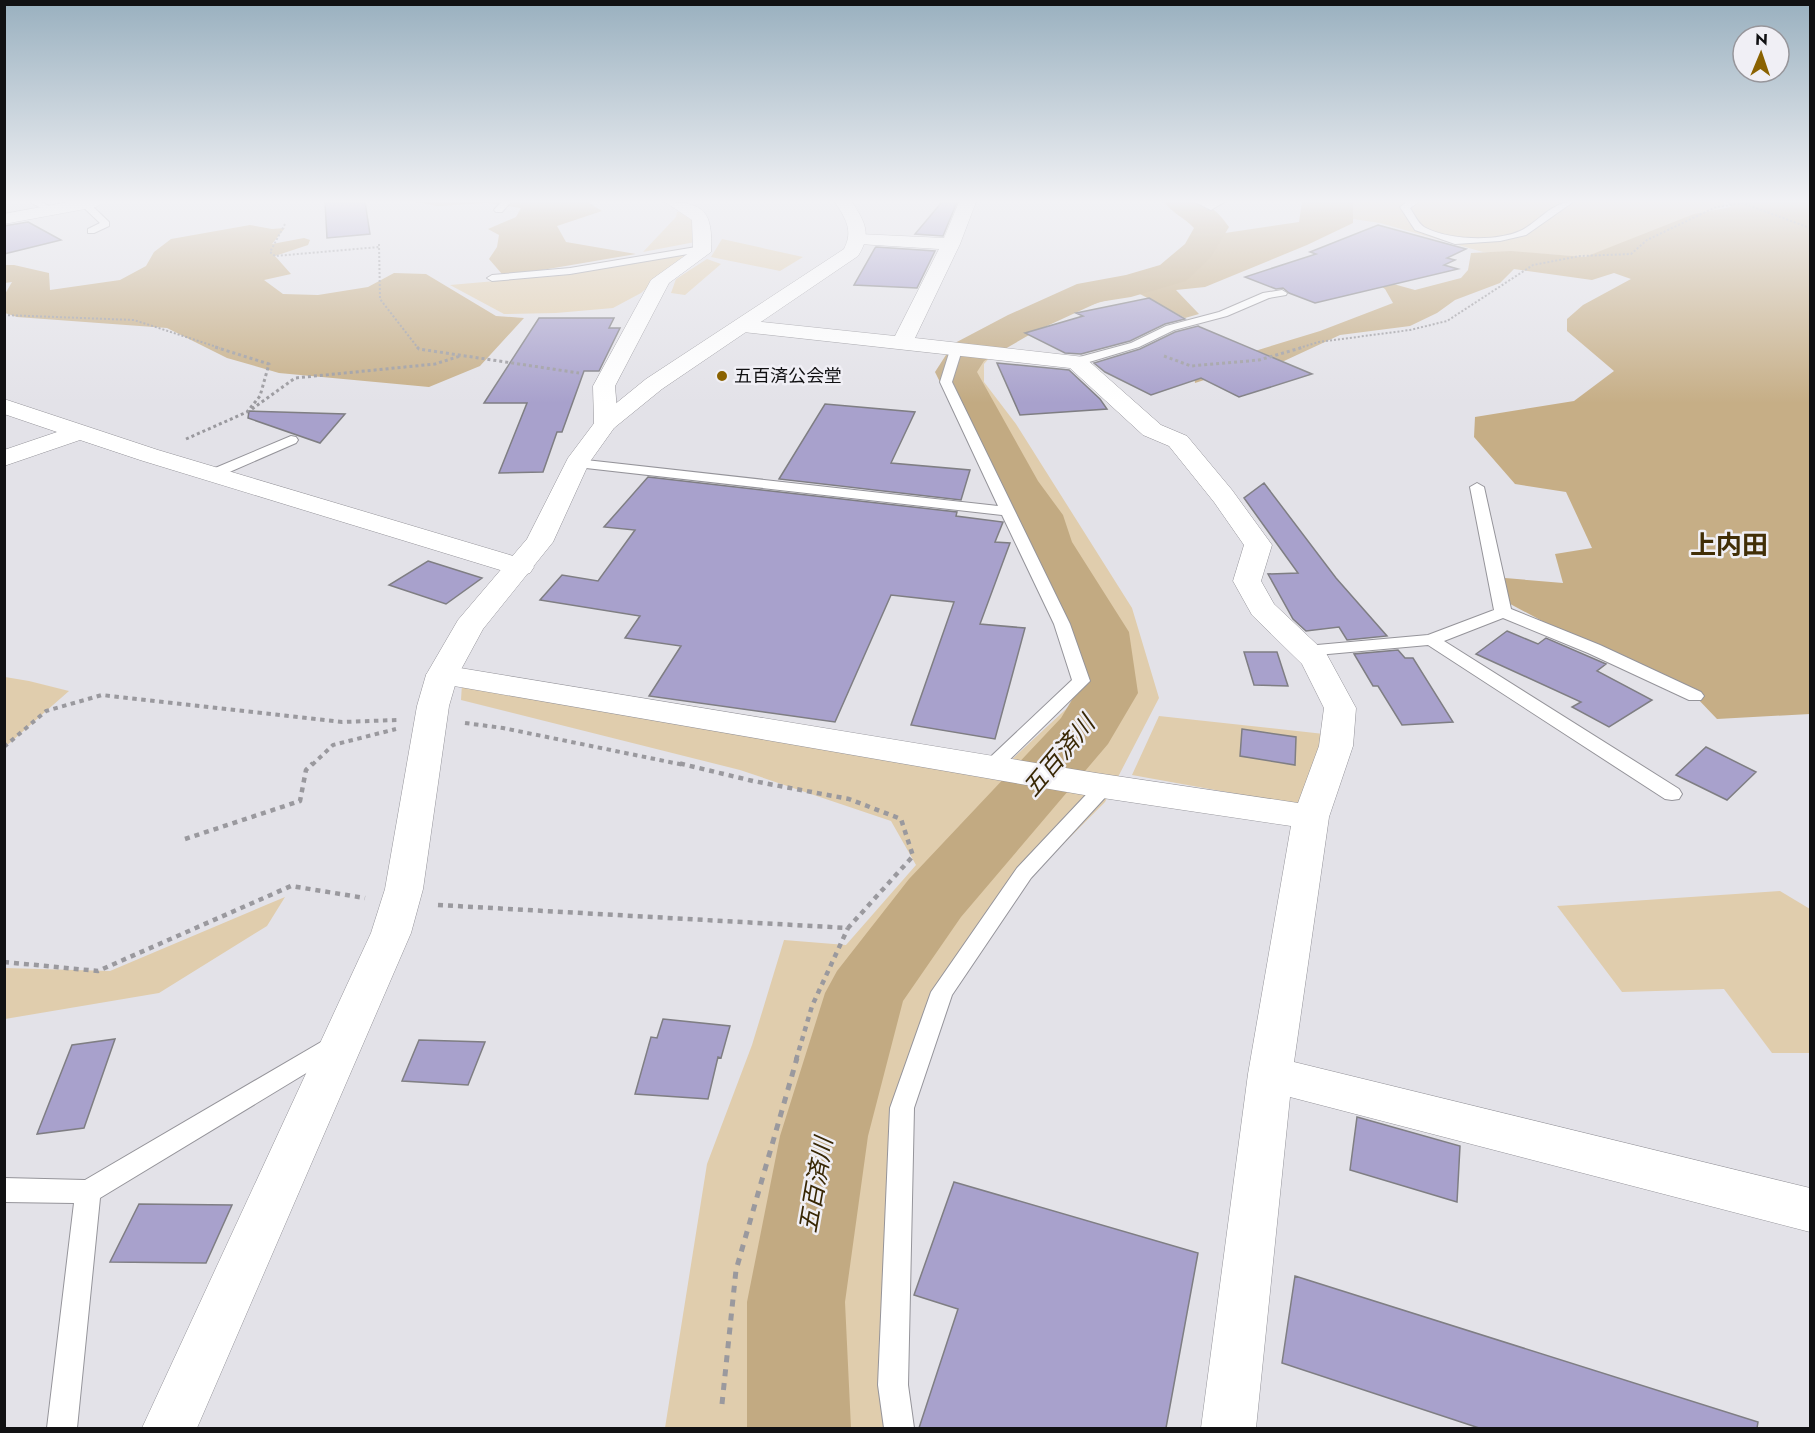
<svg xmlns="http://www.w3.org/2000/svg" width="1815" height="1433" viewBox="0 0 1815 1433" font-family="Jost,'Noto Sans JP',sans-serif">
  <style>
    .green { fill: #e0cdad }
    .forest { fill: #c6ae86 }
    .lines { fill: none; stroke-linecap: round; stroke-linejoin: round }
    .river { fill: #c2aa82; fill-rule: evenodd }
    .building { fill: #a8a1cc; stroke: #7f7e83; stroke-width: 1.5 }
    .lane-casing { stroke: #95949a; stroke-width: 2 }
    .street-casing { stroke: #95949a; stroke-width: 1 }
    .secondary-casing { stroke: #95949a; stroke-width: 1 }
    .path-far4 { stroke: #9a999e; stroke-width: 2; stroke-dasharray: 2 2; stroke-linecap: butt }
    .path-far3 { stroke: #9a999e; stroke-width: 3; stroke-dasharray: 3 3; stroke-linecap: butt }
    .path-far2 { stroke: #9a999e; stroke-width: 4; stroke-dasharray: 4.5 4.5; stroke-linecap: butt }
    .path-far1 { stroke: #9a999e; stroke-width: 4.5; stroke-dasharray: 5 5; stroke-linecap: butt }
    .path { stroke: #9a999e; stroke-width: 5; stroke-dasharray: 7 7; stroke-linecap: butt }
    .lane { fill: #fff; fill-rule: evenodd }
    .street { fill: #fff; fill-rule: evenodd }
    .secondary { fill: #fff; fill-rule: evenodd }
    .poi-dot { fill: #8a6201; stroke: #f0eff5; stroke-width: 2 }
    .labels { text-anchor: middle; stroke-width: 5; stroke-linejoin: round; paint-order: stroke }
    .far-poi-label { font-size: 18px; fill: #111113; stroke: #f0eff5; text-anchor: start }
    .water-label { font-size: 24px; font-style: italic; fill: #382704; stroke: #f0eff5 }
    .quarter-label { font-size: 26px; font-weight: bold; fill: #412e06; stroke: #f0eff5 }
  </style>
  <rect width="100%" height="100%" fill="#e3e2e8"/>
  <path class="green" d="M 1164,202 C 1205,202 1199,203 1225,233 L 1207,248 L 1197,268 L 1131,286 L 1093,291 L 1016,328 L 984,364 L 984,382 L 1016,424 L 1132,608 L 1159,698 L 1105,802 L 963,945 L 921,1041 L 885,1311 L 898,1428 L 665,1428 L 707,1164 L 752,1045 L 784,940 L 846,945 L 916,865 L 891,821 L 740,770 L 461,700 L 462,684 L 993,777 L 1079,697 L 1074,621 L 1010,506 L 950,377 L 956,356 L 970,342 L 988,330 L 1065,294 L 1171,265 L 1192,246 L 1198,231 L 1198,223 Z
    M 1352,202 L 1723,202 L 1726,206 L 1585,257 L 1516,252 L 1483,252 L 1380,223 L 1353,219 Z
    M 684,211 L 692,219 L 695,242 L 643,252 L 676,217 L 677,212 Z
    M 722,239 L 803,257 L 780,271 L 711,257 Z
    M 686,254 L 641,293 L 613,308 L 556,313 L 504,314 L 450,285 L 567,275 Z
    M 707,259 L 721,264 L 685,295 L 671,293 L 676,279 Z
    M 5,677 L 29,681 L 69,691 L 5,747 Z
    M 1159,716 L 1324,734 L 1298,805 L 1132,775 Z
    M 1780,891 L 1810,909 L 1810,1053 L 1772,1053 L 1724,989 L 1622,992 L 1557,906 Z
    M 285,897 L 267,926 L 159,993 L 5,1019 L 5,968 L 110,971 Z"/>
  <path class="forest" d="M 416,202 L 587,202 L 602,211 L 557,226 L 566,242 L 636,254 L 542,270 L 502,274 L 489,259 L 497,247 L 499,235 L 488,229 L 516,217 L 521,208 L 487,203 L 438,206 Z
    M 1302,202 L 1353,202 L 1353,223 L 1307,245 L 1205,287 L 1176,290 L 1199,314 L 1185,318 L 1138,293 L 1104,301 L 1018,328 L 1089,295 L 1197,268 L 1207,248 L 1225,233 L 1299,222 Z
    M 1727,202 L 1810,202 L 1810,714 L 1717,719 L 1695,696 L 1594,649 L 1501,599 L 1505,578 L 1563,583 L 1555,554 L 1592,548 L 1566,492 L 1515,484 L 1474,437 L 1475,417 L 1574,401 L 1614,371 L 1567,331 L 1567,319 L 1583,305 L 1631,279 L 1614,273 L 1592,280 L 1514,269 L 1500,283 L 1455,300 L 1437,313 L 1410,326 L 1340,335 L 1269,368 L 1244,367 L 1195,383 L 1193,370 L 1320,331 L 1393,303 L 1385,289 L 1368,277 L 1415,290 L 1461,278 L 1468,270 L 1471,253 L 1511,251 L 1585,257 L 1694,214 L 1731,207 Z
    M 250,225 L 272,229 L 285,228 L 272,244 L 304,238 L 310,240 L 308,245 L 275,256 L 291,274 L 264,280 L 283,294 L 318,295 L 368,287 L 394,273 L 426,274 L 496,316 L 524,318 L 480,366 L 429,387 L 279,373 L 227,358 L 167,328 L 17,317 L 5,313 L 5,294 L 12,282 L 5,283 L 5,265 L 14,265 L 49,273 L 50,290 L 120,280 L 146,266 L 154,252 L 171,239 Z"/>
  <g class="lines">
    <path class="river" d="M 1164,202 C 1197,202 1208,197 1229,227 L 1211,257 L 1186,281 L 1131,297 L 1099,302 L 1036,331 L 984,361 L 977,372 L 1038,481 L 1063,515 L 1072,542 L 1129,632 L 1138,693 L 1108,744 L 961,917 L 903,1001 L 868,1136 L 845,1302 L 851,1428 L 747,1428 L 747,1302 L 780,1136 L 825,993 L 837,971 L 909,879 L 1061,718 L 1076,693 L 1071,632 L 1020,542 L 1011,515 L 990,484 L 935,372 L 953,344 L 1008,315 L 1077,284 L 1126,275 L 1160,265 L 1185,244 L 1194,228 C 1185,218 1172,213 1164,202 Z"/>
  </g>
  <path class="building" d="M 325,202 L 365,202 L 370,234 L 327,238 Z
    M 942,202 L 957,202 L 943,236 L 915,234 Z
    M 28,222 L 61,240 L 4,254 L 4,226 Z
    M 1378,225 L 1466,249 L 1447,258 L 1455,260 L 1444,265 L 1458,269 L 1315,303 L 1289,293 L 1283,288 L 1276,289 L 1245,277 L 1316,254 L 1310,252 Z
    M 875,248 L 876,247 L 935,251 L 917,288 L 854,285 Z
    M 1149,298 L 1185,319 L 1165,324 L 1130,341 L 1081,354 L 1065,353 L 1025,333 L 1083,316 L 1076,313 Z
    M 539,318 L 614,318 L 609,328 L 620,328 L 599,371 L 584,371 L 562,432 L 557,432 L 543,472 L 499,473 L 527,403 L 484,403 Z
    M 1198,326 L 1200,327 L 1312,374 L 1239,397 L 1201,378 L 1151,395 L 1105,372 L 1094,363 L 1140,349 L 1175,332 Z
    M 997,363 L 1069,370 L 1100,399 L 1107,409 L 1020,415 Z
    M 825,404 L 915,412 L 891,463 L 970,470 L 961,500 L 779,479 Z
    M 249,411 L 345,414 L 320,443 L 248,418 Z
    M 648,477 L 957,512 L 956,516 L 1003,522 L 995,542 L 1010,543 L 980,624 L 1025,628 L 995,739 L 911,725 L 954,602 L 891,595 L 835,722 L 649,696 L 681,646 L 625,638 L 640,616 L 540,600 L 562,575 L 598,581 L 635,530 L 604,527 Z
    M 1264,483 L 1336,578 L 1387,636 L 1347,640 L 1339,627 L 1306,631 L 1293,619 L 1268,574 L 1298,573 L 1244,498 Z
    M 428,561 L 482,578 L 446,604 L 389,585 Z
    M 1507,631 L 1538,644 L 1546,638 L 1606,664 L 1597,671 L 1652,700 L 1609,727 L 1572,707 L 1581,702 L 1476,654 Z
    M 1398,650 L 1405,658 L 1413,658 L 1453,722 L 1402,725 L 1378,686 L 1373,686 L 1354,654 Z
    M 1244,652 L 1277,652 L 1288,686 L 1254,685 Z
    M 1242,729 L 1296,737 L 1295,765 L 1240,756 Z
    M 1706,747 L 1756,772 L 1727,800 L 1676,775 Z
    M 663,1019 L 730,1026 L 721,1058 L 718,1057 L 708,1099 L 635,1094 L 651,1037 L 657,1038 Z
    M 115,1039 L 84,1128 L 37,1134 L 72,1045 Z
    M 419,1040 L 485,1042 L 468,1085 L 402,1081 Z
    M 1357,1117 L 1460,1146 L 1457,1202 L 1350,1170 Z
    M 954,1182 L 1198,1253 L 1166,1428 L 919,1428 L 958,1309 L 914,1295 Z
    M 139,1204 L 232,1205 L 206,1263 L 110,1262 Z
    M 1295,1276 L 1758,1422 L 1757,1428 L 1479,1428 L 1282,1363 Z"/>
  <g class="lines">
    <defs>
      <path id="lane" d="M 30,202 L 42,202 L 56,210 L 48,212 Z
        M 82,202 L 88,202 L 109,222 L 109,226 L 94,233 L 88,233 L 88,229 L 100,223 L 82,206 Z
        M 501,202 L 511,202 L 502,212 L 496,212 L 494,210 Z
        M 1195,202 L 1224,202 L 1211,210 Z
        M 1407,202 L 1419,202 L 1410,208 C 1414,214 1418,223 1424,227 C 1447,240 1496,242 1520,231 C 1539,222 1551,202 1573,202 L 1526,235 L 1500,241 L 1455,244 L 1415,230 L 1400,207 Z
        M 702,246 L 707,249 L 706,251 L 570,274 L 492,281 L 487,278 L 492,275 L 570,268 Z
        M 1282,290 L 1287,293 L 1286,295 L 1269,298 L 1227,316 L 1174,330 L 1139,347 L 1076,366 L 1070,362 L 1072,359 L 1131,343 L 1166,326 L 1219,312 L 1263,293 Z
        M 956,346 L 962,350 L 952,382 L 1070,624 L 1090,681 L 998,771 L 984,771 L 982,767 L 984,763 L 1072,680 L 1054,624 L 1002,515 L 577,467 L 570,463 L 577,459 L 998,506 L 940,382 L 950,350 Z
        M 291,436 L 296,437 L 298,440 L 296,443 L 218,477 L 213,478 L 206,474 L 208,471 Z
        M 1477,483 L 1484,487 L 1511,609 L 1600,645 L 1701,692 L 1704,696 L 1701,700 L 1689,700 L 1588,653 L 1503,618 L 1444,641 L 1679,789 L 1682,794 L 1679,799 L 1672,800 L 1665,799 L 1428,645 L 1306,656 L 1298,651 L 1306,646 L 1428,635 L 1494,610 L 1470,487 Z
        M 1105,780 L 1112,782 L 1115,786 L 1112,790 L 1031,878 L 952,995 L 914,1108 L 908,1385 L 914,1428 L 884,1428 L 878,1385 L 890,1108 L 931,992 L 1017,868 L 1098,782 Z
        M 333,1035 L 341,1038 L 345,1045 L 341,1052 L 100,1198 L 77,1428 L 47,1428 L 74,1203 L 4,1202 L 4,1178 L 85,1180 Z"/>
      <path id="street" d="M 68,202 L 104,202 L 96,207 L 4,224 L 4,214 Z
        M 665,202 C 705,202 713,212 711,252 L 669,283 L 615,386 L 618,423 L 614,428 L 606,430 L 598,428 L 594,423 L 593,386 L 651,280 L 693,250 L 692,220 Z
        M 959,202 L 976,202 L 960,244 L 915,338 L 1084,357 L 1161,425 L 1187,436 L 1232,490 L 1272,545 L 1261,581 L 1274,604 L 1326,653 L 1356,708 L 1353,746 L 1329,817 L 1294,1062 L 1810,1188 L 1810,1232 L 1290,1097 L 1256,1428 L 1201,1428 L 1248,1074 L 1291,826 L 1096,797 L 431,682 L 426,675 L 431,668 L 442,665 L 1096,773 L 1298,803 L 1319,746 L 1324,708 L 1302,664 L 1252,615 L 1233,581 L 1244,545 L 1214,502 L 1169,446 L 1143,435 L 1070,368 L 743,332 L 736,330 L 733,326 L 736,322 L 743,320 L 895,336 L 939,249 L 859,244 L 853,243 L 850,239 L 853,235 L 859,234 L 944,238 Z
        M 4,399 L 158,450 L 530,561 L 534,567 L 530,573 L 520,576 L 510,573 L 140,460 L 80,440 L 4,466 L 4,450 L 57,432 L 4,414 Z"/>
      <path id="secondary" d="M 835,202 L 852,202 C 865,222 872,234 858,256 L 662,389 L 614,428 L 589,463 L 553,542 L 483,629 L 458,675 L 449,706 L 423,889 L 411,933 L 197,1428 L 142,1428 L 371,933 L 385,889 L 417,706 L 426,675 L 458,620 L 527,539 L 568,458 L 598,418 L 646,379 L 844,249 C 854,230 845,218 835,202 Z"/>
    </defs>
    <use href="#lane" class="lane-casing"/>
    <use href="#street" class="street-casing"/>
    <use href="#secondary" class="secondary-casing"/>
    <path class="path-far4" d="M 587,202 L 593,206
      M 1745,204 L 1810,228
      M 285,224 L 270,252 L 275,256 L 379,247
      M 379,244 L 380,299 L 418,348
      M 4,315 L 134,320 L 220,348
      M 1299,348 L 1319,342 L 1410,330 L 1447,321 L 1533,265 L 1580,256 L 1631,254 L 1647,240 L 1716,207 L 1744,203"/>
    <path class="path-far3" d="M 417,347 L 419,349 L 579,373
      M 1164,356 L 1191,366 L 1259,360 L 1304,347
      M 252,409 L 295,378 L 435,364 L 460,356
      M 186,439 L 247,412 L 260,396 L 269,364 L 215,347"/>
    <path class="path-far2" d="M 465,723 L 503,728 L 684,765
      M 4,747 L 46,711 L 102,695 L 342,722 L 397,720
      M 312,765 L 333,745 L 396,729"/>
    <path class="path-far1" d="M 185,839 L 300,801 L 306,770 L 313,763
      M 438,905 L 848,928 L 913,856 L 901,819 L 849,799 L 753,781 L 678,763
      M 4,962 L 98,971 L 291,886 L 365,898
      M 796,1060 L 812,1006 L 848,928"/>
    <path class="path" d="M 722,1404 L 736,1270 L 797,1058"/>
    <use href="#lane" class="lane"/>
    <use href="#street" class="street"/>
    <use href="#secondary" class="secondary"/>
  </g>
  <linearGradient id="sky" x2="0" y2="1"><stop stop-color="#99b0bf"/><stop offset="0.5" stop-color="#f2f2f5"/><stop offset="1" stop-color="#f2f2f5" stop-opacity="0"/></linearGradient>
  <rect width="1815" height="403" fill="url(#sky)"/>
  <circle class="poi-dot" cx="722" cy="376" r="6"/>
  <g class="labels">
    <g class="far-poi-label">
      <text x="734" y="382">五百済公会堂</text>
    </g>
    <g class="water-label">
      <text transform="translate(1059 756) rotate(-50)" y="8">五百済川</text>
      <text transform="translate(816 1185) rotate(-80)" y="8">五百済川</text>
    </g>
    <g class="quarter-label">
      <text x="1729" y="554">上内田</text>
    </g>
  </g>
  <rect width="1815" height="1433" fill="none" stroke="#111113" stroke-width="12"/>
  <g transform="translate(1761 54) rotate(2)"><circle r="28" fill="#f0eff5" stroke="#97969b" stroke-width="1.5"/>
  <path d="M0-4.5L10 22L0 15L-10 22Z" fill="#8a6201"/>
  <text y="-9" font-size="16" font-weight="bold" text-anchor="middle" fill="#111113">N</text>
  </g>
</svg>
